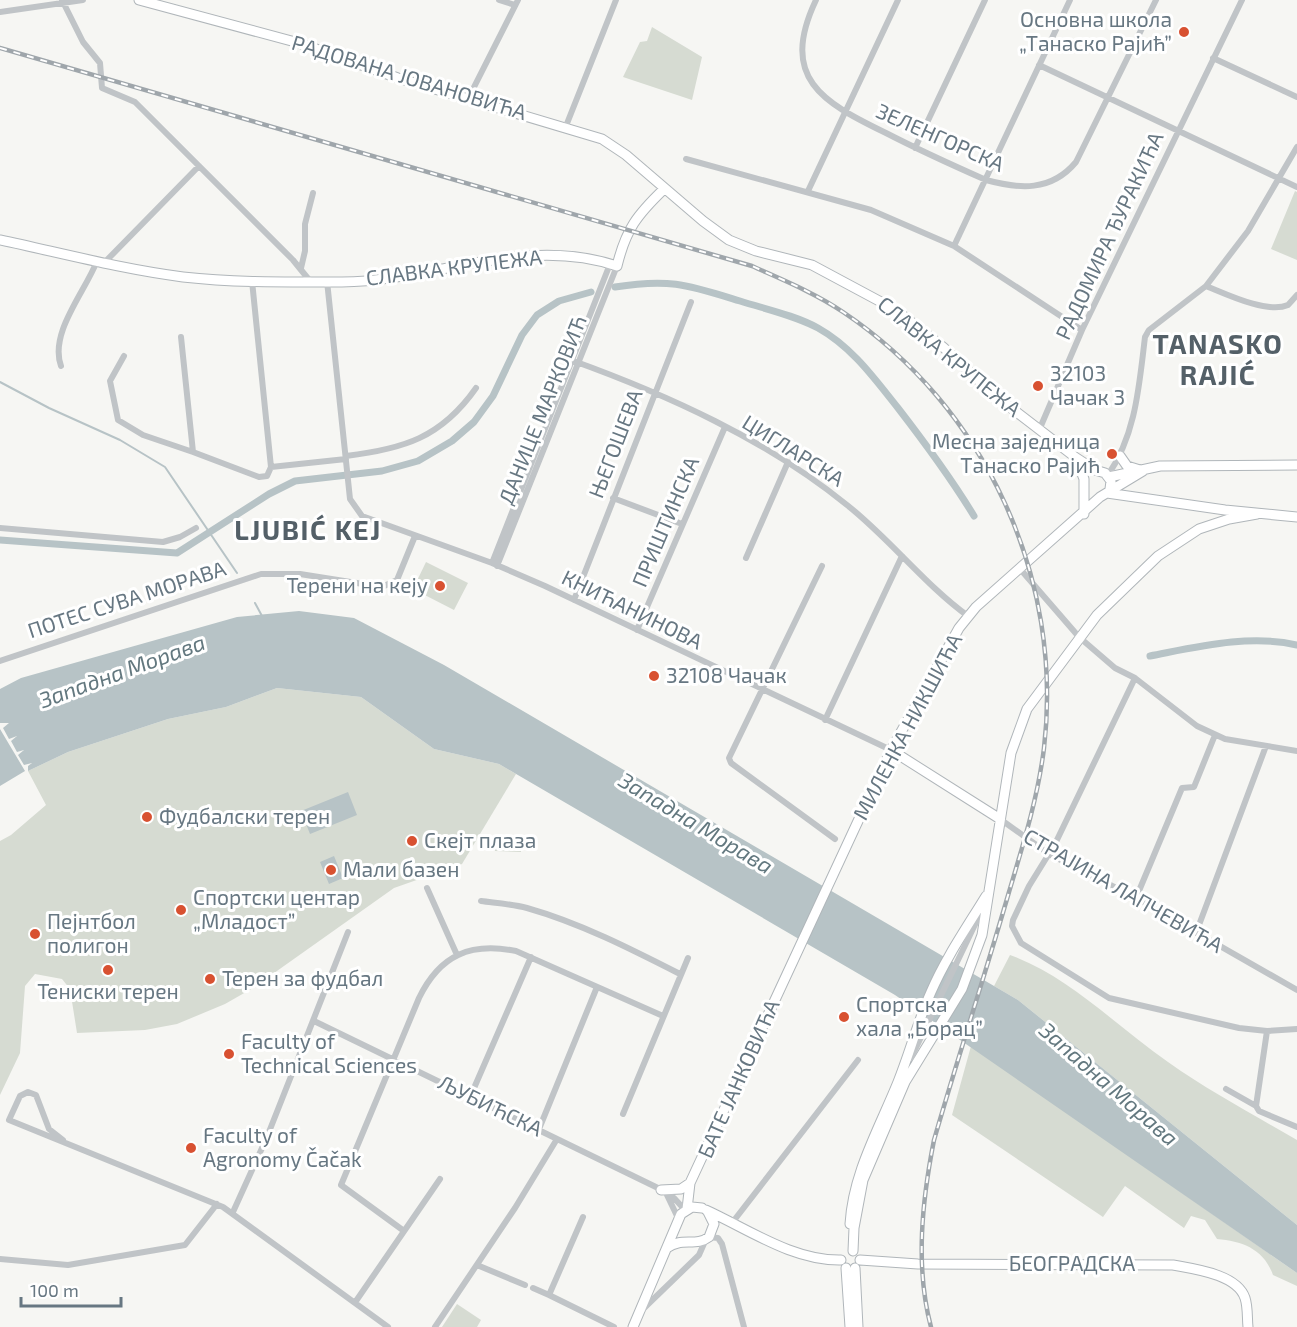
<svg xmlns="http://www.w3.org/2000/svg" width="1297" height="1327" viewBox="0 0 1297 1327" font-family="'Exo 2',sans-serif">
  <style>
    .green { fill: #d6dbd2 }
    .water { fill: #b7c3c6 }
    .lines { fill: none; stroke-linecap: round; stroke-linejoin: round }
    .stream { stroke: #b7c3c6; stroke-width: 2 }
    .canal { stroke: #b7c3c6; stroke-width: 7 }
    .secondary-casing { stroke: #b0b6ba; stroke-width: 11 }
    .street { stroke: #c0c4c7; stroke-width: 6 }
    .secondary { stroke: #fff; stroke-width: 9 }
    .rail-casing { stroke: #9fa6ab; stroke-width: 4.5 }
    .rail { stroke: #fff; stroke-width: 2; stroke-dasharray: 7; stroke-linecap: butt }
    .poi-dot { fill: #d85131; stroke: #fff; stroke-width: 2 }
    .labels { text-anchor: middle; stroke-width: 6; stroke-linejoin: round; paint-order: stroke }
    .poi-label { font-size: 21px; fill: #677782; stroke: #fff; text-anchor: start }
    .street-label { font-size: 21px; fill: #677782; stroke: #fff }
    .water-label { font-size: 22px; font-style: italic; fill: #63787f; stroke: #fff }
    .district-label { font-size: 27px; font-weight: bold; letter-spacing: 1.5px; fill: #546068; stroke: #fff }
  </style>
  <rect width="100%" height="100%" fill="#f6f6f3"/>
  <path class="green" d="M 652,27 L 702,57 L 692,100 L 623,77 L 640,42 L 647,41 Z
    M 1295,191 L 1297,192 L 1297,260 L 1271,249 Z
    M 426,562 L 468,583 L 454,610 L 413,589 Z
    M 277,688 L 361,697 L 434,749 L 499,764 L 516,774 L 462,864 L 394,888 L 253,988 L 225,1004 L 177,1024 L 145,1030 L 77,1033 L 70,989 L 62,979 L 35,974 L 25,986 L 20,1053 L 0,1095 L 0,841 L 11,835 L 46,805 L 28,771 L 68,752 L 168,719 L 226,707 Z
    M 495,836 L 521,837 L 521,852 L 495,851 Z
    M 1010,955 C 1070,977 1116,1026 1168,1062 C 1209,1091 1254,1115 1297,1140 L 1297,1225 L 1018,1000 L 994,986 Z
    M 971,1046 L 1297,1273 L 1297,1286 L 1273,1275 C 1264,1249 1242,1241 1217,1239 L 1205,1220 L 1191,1216 L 1184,1228 L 1125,1186 L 1103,1217 L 952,1115 Z
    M 457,1304 L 481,1320 L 477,1327 L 442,1327 Z"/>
  <path class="water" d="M 299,611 L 354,618 L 444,665 L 1018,1000 L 1297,1225 L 1297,1273 L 895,995 L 499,764 L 434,749 L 361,697 L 277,688 L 226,707 L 168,719 L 68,752 L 28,771 L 28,766 L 32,763 L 24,765 L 18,755 L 24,750 L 17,752 L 11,741 L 17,736 L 9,739 L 3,728 L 9,723 L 0,723 L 0,689 L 21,678 L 237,617 Z
    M 0,729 L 25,771 L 0,786 Z
    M 348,792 L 357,815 L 310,834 L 301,811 Z
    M 334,856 L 343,878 L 329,884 L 320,862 Z"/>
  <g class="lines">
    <path class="stream" d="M 0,382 L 49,408 L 120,440 L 165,467 L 237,573
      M 255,603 L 262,616"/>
    <path class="canal" d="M 615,287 C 670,278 688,285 740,301 C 765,309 794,315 818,328 C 852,347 874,378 898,408 C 925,443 951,478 974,516
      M 0,540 L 177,553 L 269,494 L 295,481 L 382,471 L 418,461 L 452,441 L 474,422 L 493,396 L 522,335 L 537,315 L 559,301 L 591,292
      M 1150,656 C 1197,647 1249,634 1297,645"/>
    <defs>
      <path id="secondary" d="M 139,0 L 299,43 L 398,78 L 602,139 L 626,155 L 703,221 L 729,240 L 756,251 L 812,265 L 896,310 L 943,347 L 993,394 L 1075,457 L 1095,470 L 1105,473 L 1111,481 L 1110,489
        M 0,240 C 61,253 121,269 183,277 C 236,283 289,282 342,282 C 435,281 524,235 617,266 C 626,229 637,215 664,189
        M 1120,456 L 1127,466 L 1140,470
        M 1076,458 L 1084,479 L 1084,514
        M 1109,477 L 1160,466 L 1297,465
        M 1107,493 L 1225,510 L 1297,517
        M 891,750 L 1000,819
        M 661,1190 L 681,1189 L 690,1183
        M 687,1209 L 690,1183 L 891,750 L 959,628 L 976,607 L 1100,497 L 1143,471
        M 706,1210 C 748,1229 793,1261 841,1260
        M 850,1224 C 853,1173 879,1129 898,1082 C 910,1052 918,1021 931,992 C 945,959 967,927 986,896
        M 667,1248 C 681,1237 696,1247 709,1237 L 714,1224 L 708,1212
        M 853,1251 L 854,1228 L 863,1180 L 905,1082 L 962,989 L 982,935 L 1011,753 L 1027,709 L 1097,615 L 1158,556 L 1199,529 L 1229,519 L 1257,514
        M 860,1260 L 918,1264 L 1173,1265 C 1194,1269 1237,1274 1245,1298 C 1248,1307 1247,1318 1248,1327
        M 846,1268 L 850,1327
        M 855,1268 L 858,1327
        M 633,1327 L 681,1214 L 692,1207 L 702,1208"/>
    </defs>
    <use href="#secondary" class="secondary-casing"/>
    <path class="street" d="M 62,0 L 83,42 L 100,63 L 102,88 L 135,102 L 293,260 L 310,281
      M 499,0 L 515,5
      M 816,0 C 779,78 822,102 886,133 C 919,150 952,165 986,180 C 1019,189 1051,192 1076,162 L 1156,0
      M 0,12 L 83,0
      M 1213,58 L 1297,97
      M 1039,65 L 1297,187
      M 468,99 L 518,0
      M 566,126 L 616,0
      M 915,148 L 985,0
      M 686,159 L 871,210 L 954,246 L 1082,330
      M 808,191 L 898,0
      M 954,246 L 1070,0
      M 104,263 L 199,166
      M 301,268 L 305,251 L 305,224 L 313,193
      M 252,281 L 271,467
      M 327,281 L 350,499 L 362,516 L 492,563 L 545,586 L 891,750
      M 1206,286 C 1226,294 1267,314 1288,305 L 1297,295
      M 181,337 L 193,452 L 259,477 L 267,476 L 271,467 L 346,459
      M 124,356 L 110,381 L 118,420 L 143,435 L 193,452
      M 571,360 C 668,395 767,440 847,505 C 889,538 925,585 968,616
      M 61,366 C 49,333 85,292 97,261
      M 1040,428 L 1082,330 L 1242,0
      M 346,456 C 403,449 441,438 476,388
      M 1108,475 C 1136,434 1139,386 1145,337 L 1149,330 L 1206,286 L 1248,231 L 1297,147
      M 613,498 L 682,524
      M 0,528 L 163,542 L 180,537 L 196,528
      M 746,558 L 788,462
      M 492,563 L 610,264
      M 497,566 L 617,266
      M 822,566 L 729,758 L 731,763 L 835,839
      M 1021,570 L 1079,637 L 1115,668 L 1135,678 L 1197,726 L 1225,739 L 1297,751
      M 574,600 L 691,302
      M 637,630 L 725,427
      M 0,661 L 261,574 L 300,574 L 382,587 L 397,580 L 415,536
      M 1135,678 L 1055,844 L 1029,886 L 1013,920 L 1012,926 L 1021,943 L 1109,998 L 1239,1028 L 1267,1031 L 1297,1029
      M 825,720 L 902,556
      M 1000,819 L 1049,854 L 1136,898 L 1297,990
      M 427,888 L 457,955
      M 1136,898 L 1182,788 L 1194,787 L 1215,735
      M 481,901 C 496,903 512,904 527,908 C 580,923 631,949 680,974
      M 1196,933 L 1266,746
      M 314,1021 L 658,1188 L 674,1198 L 685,1210
      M 911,1058 L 981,912
      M 1226,1089 L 1256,1106 L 1259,1111 L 1297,1127
      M 471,1095 L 531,957
      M 1256,1106 L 1267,1031
      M 623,1114 L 688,958
      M 539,1129 L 597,987
      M 63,1140 L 49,1129 L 36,1095 L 28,1092 L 20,1096 L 9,1120 L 223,1207 L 388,1327
      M 667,1195 L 678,1218
      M 233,1212 L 267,1137 L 348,932
      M 583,1217 L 549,1295 L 614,1327
      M 732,1223 L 858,1060
      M 404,1231 L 341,1185 L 419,998 C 440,955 470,942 516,951 L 663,1016
      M 709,1237 L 718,1238 L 722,1244 L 744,1327
      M 0,1259 L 68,1265 L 185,1245 L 217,1204
      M 477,1265 L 525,1285
      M 533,1288 L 549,1295
      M 356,1301 L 440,1179
      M 641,1311 L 699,1255 L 706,1239
      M 435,1327 L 515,1208 L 557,1139"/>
    <use href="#secondary" class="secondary"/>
    <defs>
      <path id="rail" d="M 0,48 L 752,266 C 783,280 815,293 843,312 C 985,407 1064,578 1044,748 C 1038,797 1023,845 1009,892 C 985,975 958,1057 934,1140 C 922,1201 915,1267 931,1327"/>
    </defs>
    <use href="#rail" class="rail-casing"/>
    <use href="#rail" class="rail"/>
  </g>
  <g class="poi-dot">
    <circle cx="1184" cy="32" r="6"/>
    <circle cx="1038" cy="386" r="6"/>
    <circle cx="1112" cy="454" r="6"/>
    <circle cx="440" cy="586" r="6"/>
    <circle cx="654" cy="676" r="6"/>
    <circle cx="147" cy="817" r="6"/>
    <circle cx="412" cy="841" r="6"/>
    <circle cx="331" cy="870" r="6"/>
    <circle cx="181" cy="910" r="6"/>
    <circle cx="35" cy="934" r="6"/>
    <circle cx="108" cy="970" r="6"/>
    <circle cx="210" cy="979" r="6"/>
    <circle cx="844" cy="1017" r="6"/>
    <circle cx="229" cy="1054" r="6"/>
    <circle cx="191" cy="1148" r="6"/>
  </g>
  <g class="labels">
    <g class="poi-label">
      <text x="1172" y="27" text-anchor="end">Основна школа<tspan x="1172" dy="24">„Танаско Рајић”</tspan></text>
      <text x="1050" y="381">32103<tspan x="1050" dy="24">Чачак 3</tspan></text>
      <text x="1100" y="449" text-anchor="end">Месна заједница<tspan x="1100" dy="24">Танаско Рајић</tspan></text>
      <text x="428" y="593" text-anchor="end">Терени на кеју</text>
      <text x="666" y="683">32108 Чачак</text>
      <text x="159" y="824">Фудбалски терен</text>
      <text x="424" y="848">Скејт плаза</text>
      <text x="343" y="877">Мали базен</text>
      <text x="193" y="905">Спортски центар<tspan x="193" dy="24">„Младост”</tspan></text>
      <text x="47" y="929">Пејнтбол<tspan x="47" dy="24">полигон</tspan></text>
      <text x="222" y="986">Терен за фудбал</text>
      <text x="108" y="999" text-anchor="middle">Тениски терен</text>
      <text x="856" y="1012">Спортска<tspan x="856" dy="24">хала „Борац”</tspan></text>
      <text x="241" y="1049">Faculty of<tspan x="241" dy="24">Technical Sciences</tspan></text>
      <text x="203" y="1143">Faculty of<tspan x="203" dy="24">Agronomy Čačak</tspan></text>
    </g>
    <g class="street-label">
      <text transform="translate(409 78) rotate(17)" y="7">РАДОВАНА ЈОВАНОВИЋА</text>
      <text transform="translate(940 138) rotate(24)" y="7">ЗЕЛЕНГОРСКА</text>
      <text transform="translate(1110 236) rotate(-65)" y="7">РАДОМИРА ЂУРАКИЋА</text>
      <text transform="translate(454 268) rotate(-7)" y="7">СЛАВКА КРУПЕЖА</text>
      <text transform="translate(949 357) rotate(39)" y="7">СЛАВКА КРУПЕЖА</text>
      <text transform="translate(543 410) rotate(-68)" y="7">ДАНИЦЕ МАРКОВИЋ</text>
      <text transform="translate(616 444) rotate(-69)" y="7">ЊЕГОШЕВА</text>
      <text transform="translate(793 451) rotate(32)" y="7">ЦИГЛАРСКА</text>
      <text transform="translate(666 522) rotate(-67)" y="7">ПРИШТИНСКА</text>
      <text transform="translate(127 600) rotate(-18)" y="7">ПОТЕС СУВА МОРАВА</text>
      <text transform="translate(632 610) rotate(26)" y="7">КНИЋАНИНОВА</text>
      <text transform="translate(908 727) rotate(-62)" y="7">МИЛЕНКА НИКШИЋА</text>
      <text transform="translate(1123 891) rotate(30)" y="7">СТРАЈИНА ЛАПЧЕВИЋА</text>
      <text transform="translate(739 1079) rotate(-66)" y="7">БАТЕ ЈАНКОВИЋА</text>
      <text transform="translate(490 1106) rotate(26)" y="7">ЉУБИЋСКА</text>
      <text x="1072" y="1271">БЕОГРАДСКА</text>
    </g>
    <g class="water-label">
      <text transform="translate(122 671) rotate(-20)" y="8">Западна Морава</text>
      <text transform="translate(696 823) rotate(31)" y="8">Западна Морава</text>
      <text transform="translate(1109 1084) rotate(41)" y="8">Западна Морава</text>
    </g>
    <g class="district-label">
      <text x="1218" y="354">TANASKO<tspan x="1218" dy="31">RAJIĆ</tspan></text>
      <text x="308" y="540">LJUBIĆ KEJ</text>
    </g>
  </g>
  <path d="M21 1297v9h100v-9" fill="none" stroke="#677782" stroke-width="3"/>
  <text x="30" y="1297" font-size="18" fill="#677782" stroke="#ffffff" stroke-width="4.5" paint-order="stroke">100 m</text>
</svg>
